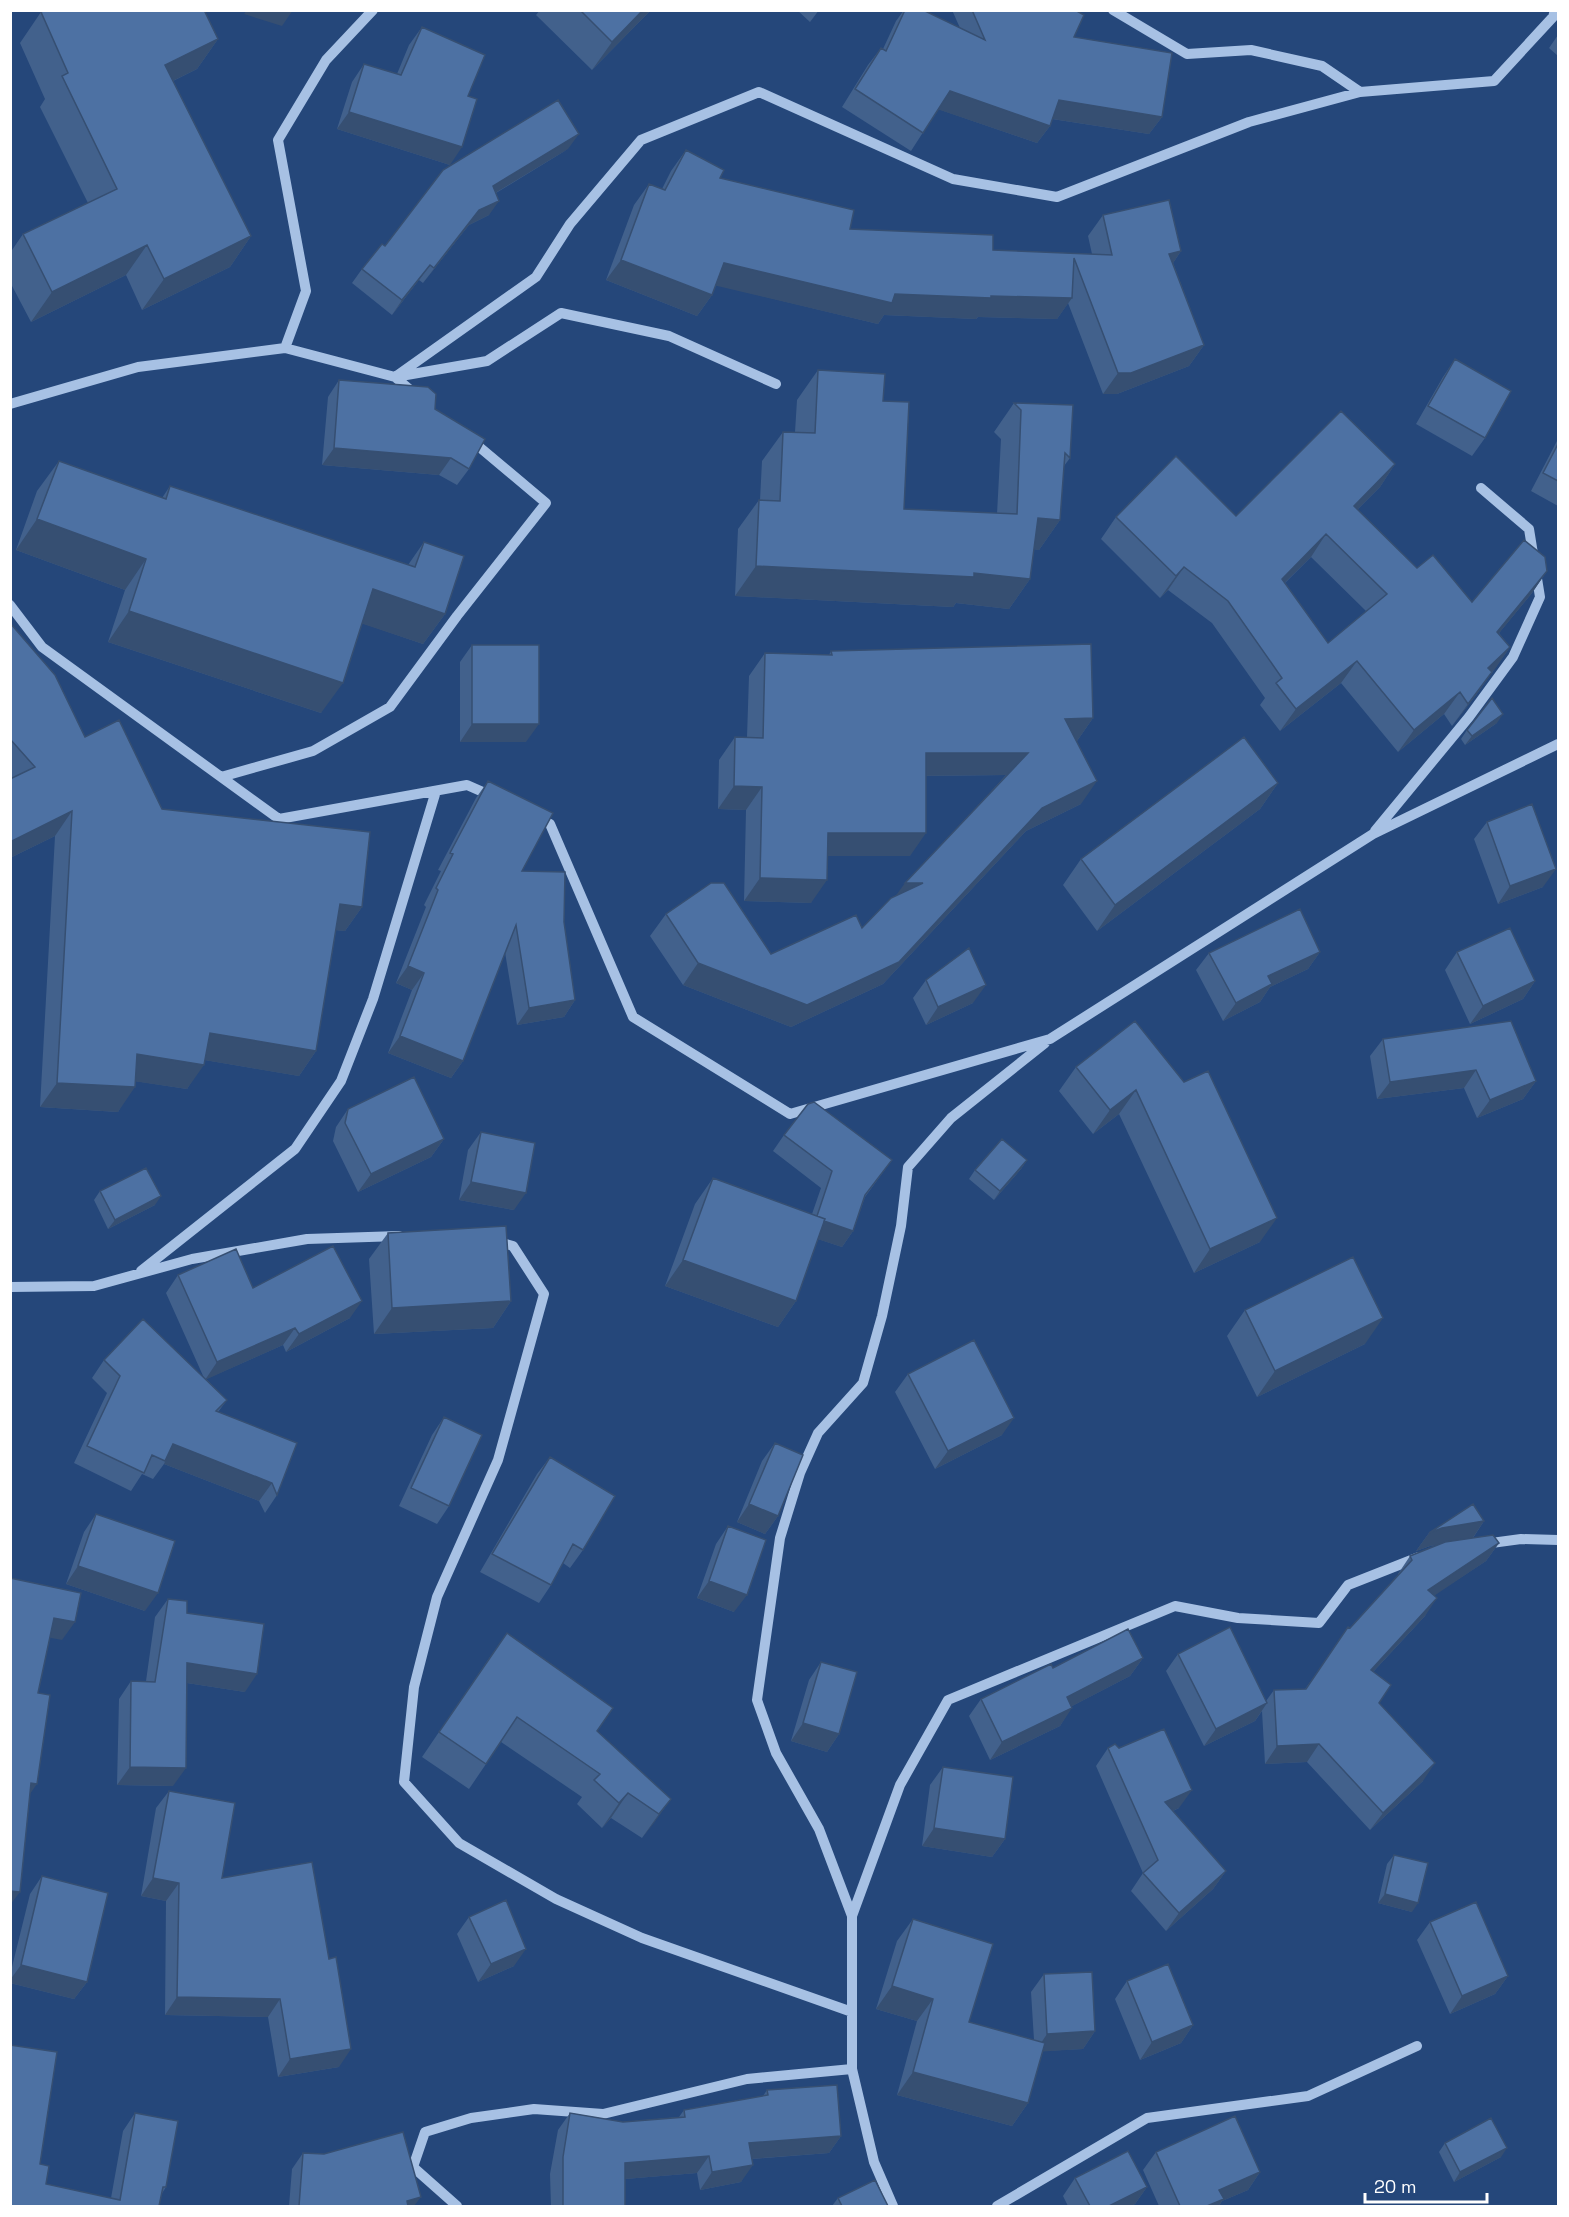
<svg xmlns="http://www.w3.org/2000/svg" width="1569" height="2217" viewBox="0 0 1569 2217" font-family="'Space Grotesk',sans-serif">
  <style>
    .lines { fill: none; stroke-linecap: round; stroke-linejoin: round }
    .minor { stroke: #a7c1e4; stroke-width: 10 }
    .wall { fill: #42618c; fill-rule: evenodd }
    .shaded-wall { fill: #364f72 }
    .building { fill: #4d71a3; stroke: #364f72; stroke-width: 1.5; fill-rule: evenodd }
  </style>
  <rect width="100%" height="100%" fill="#25477a"/>
  <g class="lines">
    <path class="minor" d="M 1113,10 L 1187,54 L 1251,50 L 1322,66 L 1360,92
      M 285,348 L 306,291 L 278,140 L 326,60 L 373,10
      M 415,394 L 395,377 L 487,361 L 561,313 L 669,336 L 776,384
      M 10,404 L 138,367 L 285,348 L 395,377 L 536,277 L 570,224 L 641,140 L 759,92 L 953,179 L 1057,197 L 1249,122 L 1360,92 L 1494,81 L 1553,17 L 1555,10
      M 10,605 L 42,647 L 279,819 L 467,785 L 492,796
      M 221,777 L 313,751 L 390,707 L 457,616 L 546,503 L 471,440
      M 536,817 L 550,824 L 633,1017 L 790,1114 L 1050,1039 L 1373,834 L 1558,744
      M 1375,831 L 1469,717 L 1513,657 L 1540,597 L 1529,529 L 1481,488
      M 495,1241 L 513,1246 L 544,1294 L 498,1460 L 437,1597 L 414,1687 L 404,1782 L 459,1843 L 556,1899 L 642,1938 L 852,2012
      M 141,1271 L 295,1149 L 341,1081 L 373,999 L 436,791
      M 10,1287 L 94,1286 L 192,1259 L 307,1239 L 399,1236
      M 1484,1544 L 1521,1539 L 1558,1540
      M 852,1916 L 900,1785 L 948,1700 L 1175,1606 L 1238,1618 L 1319,1623 L 1348,1585 L 1419,1557
      M 457,2206 L 413,2167 L 425,2132 L 471,2118 L 534,2109 L 603,2114 L 747,2079 L 852,2069
      M 893,2206 L 874,2162 L 852,2069 L 852,1916 L 819,1829 L 776,1753 L 757,1700 L 780,1538 L 800,1473 L 818,1433 L 863,1383 L 882,1316 L 901,1226 L 908,1167 L 951,1118 L 1045,1043
      M 997,2206 L 1147,2118 L 1308,2096 L 1417,2046"/>
  </g>
  <path class="wall" d="M 540,10 L 651,10 L 592,70 L 536,15 Z
    M 797,10 L 819,10 L 810,22 Z
    M 904,10 L 923,10 L 960,28 L 952,10 L 1075,10 L 1074,37 L 1162,117 L 1149,134 L 1052,119 L 1050,126 L 1037,143 L 938,109 L 911,151 L 842,107 L 868,65 L 881,48 L 883,49 L 896,21 Z
    M 41,12 L 218,39 L 197,69 L 173,81 L 251,236 L 230,267 L 142,310 L 126,275 L 31,322 L 10,282 L 10,253 L 23,234 L 88,203 L 40,107 L 45,99 L 20,43 Z
    M 422,27 L 450,165 L 337,129 L 352,82 L 364,64 L 397,74 L 409,45 Z
    M 1558,35 L 1558,56 L 1549,48 Z
    M 568,149 L 496,193 L 489,215 L 469,225 L 423,283 L 419,280 L 392,315 L 352,283 L 362,269 L 385,246 Z
    M 686,150 L 720,178 L 850,229 L 993,250 L 1092,254 L 1088,236 L 1103,215 L 1181,251 L 1173,263 L 1204,345 L 1189,366 L 1117,394 L 1103,394 L 1068,303 L 1057,319 L 978,317 L 976,319 L 884,315 L 878,324 L 716,285 L 712,295 L 697,316 L 606,280 L 634,205 L 649,184 L 662,189 L 671,171 Z
    M 1455,359 L 1485,438 L 1472,456 L 1416,424 L 1443,377 Z
    M 818,370 L 883,401 L 904,509 L 997,514 L 1001,439 L 994,432 L 1014,403 L 1070,458 L 1064,466 L 1060,520 L 1039,550 L 1034,549 L 1030,579 L 1009,609 L 956,603 L 953,607 L 735,596 L 738,529 L 759,500 L 760,500 L 762,461 L 783,432 L 795,432 L 797,400 Z
    M 339,380 L 469,469 L 457,485 L 439,475 L 322,465 L 328,397 Z
    M 1558,439 L 1558,506 L 1531,491 Z
    M 59,461 L 162,498 L 170,486 L 408,565 L 424,542 L 445,614 L 423,644 L 362,623 L 321,713 L 108,642 L 125,590 L 16,550 L 37,491 Z
    M 1395,464 L 1380,487 L 1357,510 L 1417,568 L 1472,602 L 1547,571 L 1532,593 L 1499,633 L 1510,647 L 1476,695 L 1452,726 L 1444,714 L 1398,752 L 1341,683 L 1280,731 L 1260,705 L 1265,698 L 1212,623 L 1168,590 L 1160,598 L 1101,539 L 1116,517 L 1236,516 ZM 1311,557 L 1366,611 L 1328,643 L 1285,583 Z
    M 10,623 L 85,737 L 162,809 L 362,907 L 345,931 L 336,930 L 316,1051 L 299,1076 L 205,1060 L 187,1089 L 135,1081 L 118,1112 L 40,1107 L 55,836 L 10,858 Z
    M 472,645 L 526,742 L 460,742 L 460,662 Z
    M 831,651 L 1093,718 L 1077,741 L 1076,741 L 1081,804 L 1026,831 L 883,984 L 791,1027 L 683,985 L 650,936 L 666,914 L 771,954 L 862,928 L 896,896 L 1006,775 L 926,776 L 910,856 L 828,856 L 811,903 L 744,901 L 746,810 L 718,809 L 719,760 L 735,737 L 747,737 L 749,676 L 765,653 L 829,655 Z
    M 1497,723 L 1465,745 L 1461,739 L 1467,730 Z
    M 488,781 L 522,871 L 564,922 L 575,1000 L 564,1017 L 517,1025 L 505,952 L 463,1061 L 451,1078 L 388,1053 L 412,990 L 396,983 L 426,907 L 424,905 L 441,871 L 438,870 L 476,798 Z
    M 1278,783 L 1260,809 L 1097,931 L 1063,885 L 1081,859 Z
    M 1487,822 L 1543,887 L 1498,904 L 1474,839 Z
    M 1320,952 L 1308,969 L 1270,987 L 1260,1002 L 1223,1021 L 1196,970 L 1209,953 Z
    M 1457,952 L 1535,981 L 1523,999 L 1470,1024 L 1445,970 Z
    M 926,980 L 973,1003 L 926,1025 L 913,998 Z
    M 1135,1021 L 1260,1242 L 1194,1273 L 1119,1114 L 1093,1134 L 1059,1091 L 1076,1067 Z
    M 1383,1039 L 1536,1081 L 1523,1099 L 1477,1118 L 1464,1088 L 1377,1099 L 1370,1056 Z
    M 348,1109 L 444,1139 L 431,1157 L 358,1192 L 333,1141 L 336,1127 Z
    M 481,1132 L 514,1210 L 459,1200 L 468,1150 Z
    M 784,1135 L 892,1160 L 865,1197 L 853,1231 L 842,1247 L 818,1239 L 796,1301 L 778,1327 L 665,1286 L 695,1204 L 713,1178 L 812,1214 L 821,1188 L 773,1151 Z
    M 1027,1160 L 1021,1169 L 994,1200 L 969,1179 L 975,1170 Z
    M 100,1191 L 155,1205 L 108,1229 L 94,1200 Z
    M 388,1233 L 511,1301 L 493,1328 L 374,1334 L 369,1259 Z
    M 178,1275 L 253,1288 L 350,1318 L 286,1352 L 283,1345 L 206,1379 L 227,1400 L 218,1412 L 297,1443 L 277,1495 L 265,1513 L 259,1501 L 164,1464 L 153,1479 L 142,1474 L 131,1491 L 74,1463 L 107,1393 L 92,1378 L 104,1360 L 204,1378 L 166,1293 Z
    M 1245,1310 L 1365,1344 L 1257,1397 L 1227,1336 Z
    M 908,1374 L 1002,1435 L 935,1469 L 895,1392 Z
    M 444,1417 L 449,1506 L 437,1524 L 399,1506 L 432,1435 Z
    M 775,1443 L 778,1516 L 765,1534 L 737,1522 L 762,1461 Z
    M 550,1457 L 583,1550 L 570,1568 L 563,1563 L 551,1585 L 539,1603 L 480,1572 L 537,1474 Z
    M 96,1514 L 145,1611 L 66,1584 L 84,1532 Z
    M 1484,1521 L 1473,1538 L 1499,1543 L 1486,1561 L 1434,1595 L 1425,1616 L 1373,1672 L 1379,1703 L 1423,1781 L 1370,1830 L 1307,1762 L 1265,1764 L 1262,1711 L 1255,1721 L 1204,1746 L 1166,1671 L 1178,1654 L 1266,1701 L 1274,1690 L 1305,1689 L 1350,1628 L 1398,1575 L 1398,1574 L 1410,1556 L 1442,1544 L 1430,1546 L 1416,1551 L 1429,1533 Z
    M 728,1526 L 734,1612 L 697,1598 L 716,1544 Z
    M 168,1599 L 245,1692 L 187,1683 L 173,1786 L 117,1785 L 119,1699 L 131,1681 L 146,1681 L 155,1617 Z
    M 490,1657 L 597,1731 L 671,1799 L 642,1838 L 611,1818 L 602,1828 L 577,1804 L 582,1797 L 501,1742 L 469,1789 L 422,1757 Z
    M 1143,1658 L 1130,1676 L 1072,1706 L 1060,1726 L 990,1760 L 969,1716 L 981,1699 L 1053,1668 Z
    M 821,1662 L 839,1734 L 827,1752 L 791,1741 L 809,1680 Z
    M 1108,1748 L 1179,1808 L 1173,1811 L 1226,1871 L 1213,1889 L 1166,1931 L 1131,1891 L 1143,1873 L 1096,1766 Z
    M 943,1767 L 1005,1839 L 992,1857 L 922,1846 L 930,1785 Z
    M 169,1791 L 222,1878 L 339,2067 L 278,2077 L 268,2017 L 165,2015 L 166,1901 L 141,1896 L 156,1808 Z
    M 1394,1855 L 1412,1912 L 1378,1903 L 1387,1864 Z
    M 42,1876 L 87,1982 L 74,1999 L 10,1983 L 10,1975 L 30,1894 Z
    M 469,1917 L 514,1966 L 478,1982 L 457,1934 Z
    M 913,1919 L 969,2022 L 1034,2040 L 1031,1992 L 1044,1974 L 1095,2031 L 1083,2049 L 1042,2051 L 1028,2103 L 1012,2126 L 897,2095 L 917,2021 L 876,2009 L 897,1941 Z
    M 1430,1922 L 1508,1976 L 1495,1994 L 1450,2014 L 1417,1940 Z
    M 1127,1981 L 1193,2025 L 1181,2043 L 1140,2060 L 1115,1999 Z
    M 767,2090 L 841,2136 L 829,2153 L 752,2159 L 741,2182 L 700,2190 L 697,2173 L 625,2179 L 625,2206 L 551,2206 L 550,2174 L 558,2130 L 570,2113 L 623,2122 L 679,2117 L 684,2110 L 763,2096 Z
    M 135,2113 L 166,2187 L 161,2195 L 159,2206 L 10,2206 L 40,2164 L 46,2184 L 111,2198 L 123,2131 Z
    M 1445,2143 L 1501,2157 L 1454,2182 L 1439,2152 Z
    M 1156,2152 L 1260,2172 L 1248,2190 L 1222,2201 L 1219,2206 L 1159,2206 L 1143,2170 Z
    M 303,2153 L 414,2206 L 289,2206 L 292,2169 Z
    M 1075,2178 L 1147,2187 L 1135,2204 L 1131,2206 L 1068,2206 L 1063,2196 Z
    M 838,2198 L 888,2206 L 832,2206 Z"/>
  <path class="shaded-wall" d="M 247,10 L 293,10 L 282,26 L 244,14 Z
    M 643,10 L 651,10 L 592,70 L 612,42 Z
    M 218,39 L 197,69 L 144,95 L 165,65 Z
    M 950,91 L 1050,126 L 1037,143 L 937,109 Z
    M 1059,100 L 1162,117 L 1149,134 L 1046,118 Z
    M 349,112 L 462,147 L 450,165 L 337,129 Z
    M 579,134 L 568,149 L 482,201 L 493,186 Z
    M 499,201 L 489,215 L 469,225 L 423,283 L 479,210 Z
    M 251,236 L 230,267 L 142,310 L 164,279 Z
    M 147,245 L 126,275 L 31,322 L 52,292 Z
    M 1181,251 L 1167,272 L 1169,254 Z
    M 621,260 L 712,295 L 697,316 L 606,280 Z
    M 724,263 L 895,294 L 1072,298 L 1057,319 L 978,317 L 976,319 L 884,315 L 878,324 L 709,284 Z
    M 430,265 L 419,280 L 392,315 L 402,300 Z
    M 1204,345 L 1189,366 L 1117,394 L 1103,394 L 1118,373 Z
    M 334,448 L 451,458 L 439,475 L 322,465 Z
    M 1395,464 L 1380,487 L 1338,529 L 1354,506 Z
    M 1038,518 L 1060,520 L 1039,550 L 1017,548 Z
    M 37,519 L 146,559 L 125,590 L 16,550 Z
    M 1326,534 L 1311,557 L 1266,601 L 1282,579 Z
    M 756,566 L 974,573 L 1030,579 L 1009,609 L 956,603 L 953,607 L 735,596 Z
    M 1184,567 L 1168,590 L 1160,598 L 1176,576 Z
    M 1547,571 L 1532,593 L 1482,654 L 1497,632 Z
    M 373,589 L 445,614 L 423,644 L 351,620 Z
    M 129,611 L 343,683 L 321,713 L 108,642 Z
    M 1510,647 L 1495,669 L 1473,690 L 1488,668 Z
    M 1357,661 L 1341,683 L 1280,731 L 1296,709 Z
    M 1492,672 L 1476,695 L 1452,726 L 1468,704 Z
    M 1460,692 L 1444,714 L 1398,752 L 1414,730 Z
    M 1503,714 L 1497,723 L 1465,745 L 1472,736 Z
    M 1093,718 L 1077,741 L 1049,741 L 1065,719 Z
    M 472,724 L 539,724 L 526,742 L 460,742 Z
    M 926,753 L 1028,753 L 1012,775 L 910,776 Z
    M 1097,781 L 1081,804 L 1026,831 L 883,984 L 791,1027 L 683,985 L 698,963 L 807,1005 L 1042,808 Z
    M 1278,783 L 1260,809 L 1097,931 L 1115,905 Z
    M 734,786 L 762,787 L 746,810 L 718,809 Z
    M 72,811 L 55,836 L 10,858 L 10,842 Z
    M 828,833 L 926,833 L 910,856 L 812,856 Z
    M 1556,869 L 1543,887 L 1498,904 L 1510,886 Z
    M 760,878 L 827,880 L 811,903 L 744,901 Z
    M 905,883 L 923,883 L 889,905 Z
    M 340,904 L 362,907 L 345,931 L 323,929 Z
    M 1320,952 L 1308,969 L 1270,987 L 1260,1002 L 1223,1021 L 1236,1003 L 1268,976 Z
    M 408,966 L 424,973 L 412,990 L 396,983 Z
    M 1535,981 L 1523,999 L 1470,1024 L 1483,1006 Z
    M 986,985 L 973,1003 L 926,1025 L 938,1007 Z
    M 575,1000 L 564,1017 L 517,1025 L 529,1008 Z
    M 210,1033 L 316,1051 L 299,1076 L 192,1058 Z
    M 400,1036 L 463,1061 L 451,1078 L 388,1053 Z
    M 137,1054 L 204,1065 L 187,1089 L 119,1079 Z
    M 1476,1070 L 1464,1088 L 1377,1099 L 1390,1082 Z
    M 1536,1081 L 1523,1099 L 1477,1118 L 1490,1100 Z
    M 57,1083 L 135,1087 L 118,1112 L 40,1107 Z
    M 1136,1090 L 1119,1114 L 1093,1134 L 1110,1110 Z
    M 444,1139 L 431,1157 L 358,1192 L 371,1174 Z
    M 1027,1160 L 1021,1169 L 994,1200 L 1000,1191 Z
    M 471,1182 L 526,1193 L 514,1210 L 459,1200 Z
    M 161,1196 L 155,1205 L 108,1229 L 115,1220 Z
    M 817,1218 L 853,1231 L 842,1247 L 805,1235 Z
    M 1277,1218 L 1260,1242 L 1194,1273 L 1210,1249 Z
    M 683,1260 L 796,1301 L 778,1327 L 665,1286 Z
    M 362,1301 L 350,1318 L 286,1352 L 299,1334 Z
    M 511,1301 L 493,1328 L 374,1334 L 392,1308 Z
    M 1383,1318 L 1365,1344 L 1257,1397 L 1275,1371 Z
    M 295,1328 L 283,1345 L 205,1380 L 217,1362 Z
    M 1014,1418 L 1002,1435 L 935,1469 L 948,1451 Z
    M 173,1444 L 272,1483 L 259,1501 L 164,1464 Z
    M 749,1504 L 778,1516 L 765,1534 L 737,1522 Z
    M 1484,1521 L 1472,1539 L 1430,1546 L 1416,1551 L 1429,1533 L 1442,1528 Z
    M 1499,1543 L 1486,1561 L 1416,1608 L 1428,1590 Z
    M 78,1566 L 158,1593 L 145,1611 L 66,1584 Z
    M 709,1581 L 747,1595 L 734,1612 L 697,1598 Z
    M 1437,1598 L 1425,1616 L 1358,1688 L 1371,1670 Z
    M 54,1618 L 75,1622 L 62,1640 L 41,1636 Z
    M 1143,1658 L 1130,1676 L 1055,1715 L 1067,1697 Z
    M 187,1663 L 257,1674 L 245,1692 L 174,1681 Z
    M 1267,1703 L 1255,1721 L 1204,1746 L 1216,1729 Z
    M 1072,1708 L 1060,1726 L 990,1760 L 1002,1742 Z
    M 803,1723 L 839,1734 L 827,1752 L 791,1741 Z
    M 1319,1744 L 1307,1762 L 1265,1764 L 1277,1746 Z
    M 1435,1763 L 1423,1781 L 1370,1830 L 1383,1813 Z
    M 130,1767 L 186,1768 L 173,1786 L 117,1785 Z
    M 31,1783 L 37,1784 L 25,1801 Z
    M 1192,1790 L 1179,1808 L 1153,1820 L 1165,1802 Z
    M 628,1793 L 611,1818 L 602,1828 L 619,1803 Z
    M 671,1799 L 654,1823 L 642,1838 L 659,1814 Z
    M 934,1828 L 1005,1839 L 992,1857 L 922,1846 Z
    M 1226,1871 L 1213,1889 L 1166,1931 L 1179,1913 Z
    M 153,1878 L 179,1883 L 166,1901 L 141,1896 Z
    M 10,1891 L 20,1892 L 10,1905 Z
    M 1385,1894 L 1418,1903 L 1412,1912 L 1378,1903 Z
    M 526,1949 L 514,1966 L 478,1982 L 491,1964 Z
    M 21,1965 L 87,1982 L 74,1999 L 10,1983 L 10,1980 Z
    M 1508,1976 L 1495,1994 L 1450,2014 L 1462,1996 Z
    M 892,1986 L 933,1999 L 917,2021 L 876,2009 Z
    M 177,1997 L 280,1999 L 268,2017 L 165,2015 Z
    M 1193,2025 L 1181,2043 L 1140,2060 L 1152,2042 Z
    M 1095,2031 L 1083,2049 L 1035,2052 L 1047,2034 Z
    M 351,2049 L 339,2067 L 278,2077 L 290,2059 Z
    M 913,2072 L 1028,2103 L 1012,2126 L 897,2095 Z
    M 841,2136 L 829,2153 L 737,2160 L 749,2143 Z
    M 1507,2148 L 1501,2157 L 1454,2182 L 1460,2172 Z
    M 709,2156 L 697,2173 L 613,2180 L 625,2163 Z
    M 753,2165 L 741,2182 L 700,2190 L 712,2172 Z
    M 1260,2172 L 1248,2190 L 1222,2201 L 1219,2206 L 1207,2206 L 1219,2190 Z
    M 1147,2187 L 1135,2204 L 1131,2206 L 1109,2206 Z
    M 421,2197 L 414,2206 L 403,2206 L 407,2201 Z"/>
  <path class="building" d="M 45,10 L 204,10 L 218,39 L 165,65 L 251,236 L 164,279 L 147,245 L 52,292 L 23,234 L 117,189 L 62,76 L 68,73 L 41,12 Z
    M 580,10 L 643,10 L 612,42 Z
    M 905,10 L 923,10 L 985,40 L 972,10 L 1075,10 L 1084,15 L 1074,37 L 1172,53 L 1162,117 L 1059,100 L 1050,126 L 950,91 L 923,133 L 855,89 L 881,48 L 886,51 Z
    M 422,27 L 485,55 L 468,96 L 477,99 L 462,147 L 349,112 L 364,64 L 401,75 Z
    M 558,100 L 579,134 L 493,186 L 499,201 L 479,210 L 434,268 L 430,265 L 402,300 L 362,269 L 382,244 L 385,246 L 443,170 Z
    M 686,150 L 724,170 L 720,178 L 854,210 L 850,229 L 993,235 L 993,250 L 1112,255 L 1103,215 L 1169,200 L 1181,251 L 1169,254 L 1204,345 L 1131,373 L 1118,373 L 1074,258 L 1072,298 L 991,296 L 991,298 L 895,294 L 892,303 L 724,263 L 712,295 L 621,260 L 649,184 L 665,190 Z
    M 1455,359 L 1511,391 L 1485,438 L 1428,406 Z
    M 818,370 L 885,374 L 883,401 L 909,402 L 904,509 L 1017,514 L 1021,410 L 1014,403 L 1073,405 L 1070,458 L 1065,453 L 1060,520 L 1038,518 L 1030,579 L 974,573 L 974,577 L 756,566 L 759,500 L 780,501 L 783,432 L 815,433 Z
    M 339,380 L 428,387 L 436,394 L 435,409 L 485,439 L 469,469 L 451,458 L 334,448 Z
    M 1341,411 L 1395,464 L 1354,506 L 1417,568 L 1433,555 L 1472,602 L 1524,540 L 1545,557 L 1547,571 L 1497,632 L 1510,647 L 1488,668 L 1492,672 L 1468,704 L 1460,692 L 1414,730 L 1357,661 L 1296,709 L 1276,683 L 1282,678 L 1228,601 L 1184,567 L 1176,576 L 1116,517 L 1176,456 L 1236,516 ZM 1326,534 L 1387,594 L 1328,643 L 1282,579 Z
    M 1558,444 L 1558,481 L 1543,473 Z
    M 59,461 L 166,499 L 170,486 L 415,567 L 424,542 L 464,556 L 445,614 L 373,589 L 343,683 L 129,611 L 146,559 L 37,519 Z
    M 10,623 L 55,675 L 85,737 L 119,720 L 162,809 L 370,832 L 362,907 L 340,904 L 316,1051 L 210,1033 L 204,1065 L 137,1054 L 135,1087 L 57,1083 L 72,811 L 10,842 L 10,779 L 35,767 L 10,739 Z
    M 1091,644 L 1093,718 L 1065,719 L 1097,781 L 1042,808 L 899,962 L 807,1005 L 698,963 L 666,914 L 711,883 L 724,883 L 771,954 L 856,915 L 862,928 L 891,898 L 923,883 L 905,883 L 1028,753 L 926,753 L 926,833 L 828,833 L 827,880 L 760,878 L 762,787 L 734,786 L 735,737 L 763,738 L 765,653 L 832,655 L 831,651 Z
    M 472,645 L 539,645 L 539,724 L 472,724 Z
    M 1492,698 L 1503,714 L 1472,736 L 1467,730 Z
    M 1244,737 L 1278,783 L 1115,905 L 1081,859 Z
    M 488,781 L 553,813 L 522,871 L 565,872 L 564,922 L 575,1000 L 529,1008 L 516,925 L 463,1061 L 400,1036 L 424,973 L 408,966 L 438,890 L 436,888 L 453,854 L 450,853 Z
    M 1532,804 L 1556,869 L 1510,886 L 1487,822 Z
    M 1300,909 L 1320,952 L 1268,976 L 1272,984 L 1236,1003 L 1209,953 Z
    M 1510,928 L 1535,981 L 1483,1006 L 1457,952 Z
    M 969,948 L 986,985 L 938,1007 L 926,980 Z
    M 1135,1021 L 1184,1082 L 1208,1071 L 1277,1218 L 1210,1249 L 1136,1090 L 1110,1110 L 1076,1067 Z
    M 1511,1021 L 1536,1081 L 1490,1100 L 1476,1070 L 1390,1082 L 1383,1039 Z
    M 414,1077 L 444,1139 L 371,1174 L 345,1123 L 348,1109 Z
    M 814,1102 L 892,1160 L 865,1195 L 853,1231 L 824,1221 L 825,1219 L 817,1216 L 832,1171 L 784,1135 L 808,1104 Z
    M 481,1132 L 535,1143 L 526,1193 L 471,1182 Z
    M 1002,1139 L 1027,1160 L 1000,1191 L 975,1170 Z
    M 146,1168 L 161,1196 L 115,1220 L 100,1191 Z
    M 713,1178 L 825,1219 L 796,1301 L 683,1260 Z
    M 506,1226 L 511,1301 L 392,1308 L 388,1233 Z
    M 333,1246 L 362,1301 L 299,1334 L 295,1328 L 217,1362 L 178,1275 L 236,1249 L 253,1288 Z
    M 1353,1257 L 1383,1318 L 1275,1371 L 1245,1310 Z
    M 143,1319 L 227,1400 L 216,1411 L 297,1443 L 277,1495 L 272,1483 L 173,1444 L 165,1461 L 152,1455 L 144,1473 L 87,1446 L 120,1376 L 104,1360 Z
    M 974,1340 L 1014,1418 L 948,1451 L 908,1374 Z
    M 444,1417 L 482,1435 L 449,1506 L 411,1488 Z
    M 775,1443 L 803,1455 L 778,1516 L 749,1504 Z
    M 550,1457 L 615,1496 L 583,1550 L 573,1544 L 551,1585 L 492,1554 Z
    M 1473,1504 L 1484,1521 L 1442,1528 L 1429,1533 Z
    M 96,1514 L 175,1541 L 158,1593 L 78,1566 Z
    M 728,1526 L 766,1540 L 747,1595 L 709,1581 Z
    M 1493,1535 L 1499,1543 L 1428,1590 L 1437,1598 L 1371,1670 L 1391,1685 L 1379,1703 L 1435,1763 L 1383,1813 L 1319,1744 L 1277,1746 L 1274,1690 L 1306,1689 L 1348,1627 L 1350,1628 L 1412,1560 L 1410,1556 L 1445,1542 Z
    M 10,1578 L 81,1593 L 75,1622 L 54,1618 L 38,1693 L 50,1695 L 37,1784 L 31,1783 L 20,1892 L 10,1891 Z
    M 168,1599 L 187,1601 L 187,1613 L 264,1624 L 257,1674 L 187,1663 L 186,1768 L 130,1767 L 131,1681 L 155,1682 Z
    M 1230,1627 L 1267,1703 L 1216,1729 L 1178,1654 Z
    M 1128,1629 L 1143,1658 L 1067,1697 L 1072,1708 L 1002,1742 L 981,1699 L 1051,1664 L 1053,1668 Z
    M 507,1633 L 613,1708 L 597,1731 L 671,1799 L 659,1814 L 628,1793 L 619,1803 L 594,1780 L 600,1774 L 517,1717 L 486,1764 L 439,1732 Z
    M 821,1662 L 857,1672 L 839,1734 L 803,1723 Z
    M 1164,1729 L 1192,1790 L 1165,1802 L 1226,1871 L 1179,1913 L 1143,1873 L 1158,1860 L 1108,1748 L 1115,1744 L 1119,1748 Z
    M 943,1767 L 1013,1777 L 1005,1839 L 934,1828 Z
    M 169,1791 L 235,1803 L 222,1878 L 312,1862 L 329,1959 L 336,1957 L 351,2049 L 290,2059 L 280,1999 L 177,1997 L 179,1883 L 153,1878 Z
    M 1394,1855 L 1428,1863 L 1418,1903 L 1385,1894 Z
    M 42,1876 L 108,1893 L 87,1982 L 21,1965 Z
    M 506,1900 L 526,1949 L 491,1964 L 469,1917 Z
    M 1476,1902 L 1508,1976 L 1462,1996 L 1430,1922 Z
    M 913,1919 L 993,1944 L 969,2022 L 1045,2043 L 1028,2103 L 913,2072 L 933,1999 L 892,1986 Z
    M 1168,1964 L 1193,2025 L 1152,2042 L 1127,1981 Z
    M 1092,1972 L 1095,2031 L 1047,2034 L 1044,1974 Z
    M 10,2045 L 57,2052 L 40,2164 L 49,2166 L 46,2184 L 120,2200 L 135,2113 L 178,2121 L 166,2187 L 163,2187 L 159,2206 L 10,2206 Z
    M 837,2085 L 841,2136 L 749,2143 L 753,2165 L 712,2172 L 709,2156 L 625,2163 L 625,2206 L 563,2206 L 563,2157 L 570,2113 L 623,2122 L 685,2117 L 684,2110 L 768,2095 L 767,2090 Z
    M 1235,2116 L 1260,2172 L 1219,2190 L 1224,2199 L 1207,2206 L 1180,2206 L 1156,2152 Z
    M 1491,2118 L 1507,2148 L 1460,2172 L 1445,2143 Z
    M 403,2132 L 421,2197 L 407,2201 L 408,2206 L 299,2206 L 303,2153 L 324,2154 Z
    M 1128,2151 L 1147,2187 L 1109,2206 L 1090,2206 L 1075,2178 Z
    M 875,2180 L 888,2206 L 842,2206 L 838,2198 Z"/>
  <rect width="1569" height="2217" fill="none" stroke="#ffffff" stroke-width="24"/>
  <path d="M1365 2193v9h122v-9" fill="none" stroke="#ffffff" stroke-width="3"/>
  <text x="1374" y="2193" font-size="18" fill="#ffffff" stroke="#25477a" stroke-width="4.5" paint-order="stroke">20 m</text>
</svg>
